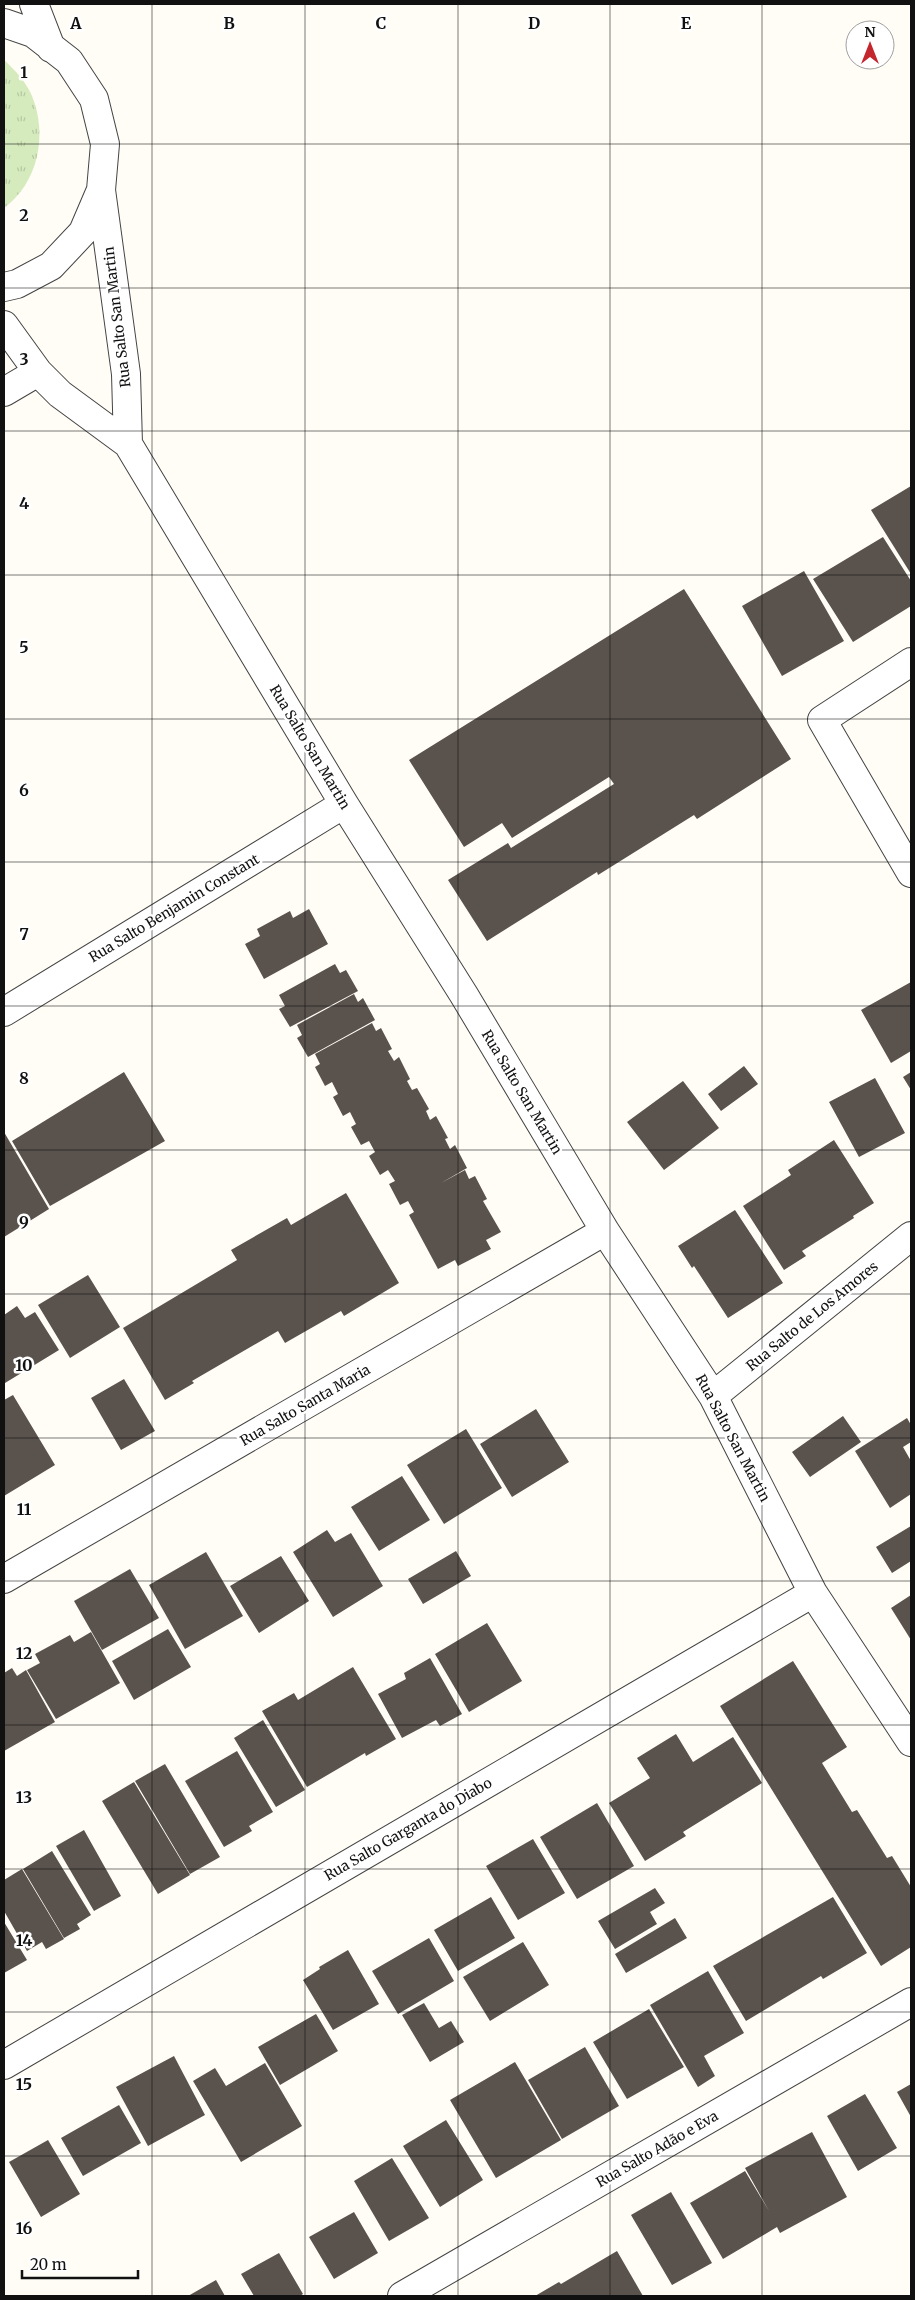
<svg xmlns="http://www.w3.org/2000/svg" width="915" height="2300" viewBox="0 0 915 2300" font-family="Merriweather,serif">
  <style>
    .grass { fill: url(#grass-tufts) }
    .building { fill: #5a524d }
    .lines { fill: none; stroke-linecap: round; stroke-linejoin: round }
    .minor-casing { stroke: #444; stroke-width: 30 }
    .minor { stroke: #fff; stroke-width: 28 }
    .grid { fill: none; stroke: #111; stroke-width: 1; stroke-opacity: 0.55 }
    .labels { text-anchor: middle; stroke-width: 5; stroke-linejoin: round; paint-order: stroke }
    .street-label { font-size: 14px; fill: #111; stroke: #fff }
    .grid-label { font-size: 16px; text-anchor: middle; font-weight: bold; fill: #111; stroke: #fff; stroke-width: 5; stroke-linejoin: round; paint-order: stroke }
  </style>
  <defs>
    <pattern id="grass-tufts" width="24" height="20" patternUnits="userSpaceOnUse" patternTransform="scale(1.25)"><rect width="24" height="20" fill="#d5ebbd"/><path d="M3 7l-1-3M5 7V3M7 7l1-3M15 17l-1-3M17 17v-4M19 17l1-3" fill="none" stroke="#b6c8a1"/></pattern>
  </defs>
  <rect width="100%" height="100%" fill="#fffdf5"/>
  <path class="grass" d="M 4,60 C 15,70 26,82 32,96 C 48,135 38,183 4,208 Z"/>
  <path class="building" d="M 911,486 L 911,574 L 871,510 Z
    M 883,537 L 911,581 L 911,606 L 853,642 L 813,579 Z
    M 804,571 L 844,641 L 782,676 L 742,606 Z
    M 684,589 L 791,759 L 697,819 L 694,815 L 598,875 L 597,872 L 487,941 L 448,880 L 508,843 L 511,848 L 614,784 L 609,777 L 512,838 L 502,823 L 464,847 L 409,760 Z
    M 309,909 L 328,944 L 264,979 L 245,944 L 260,936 L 257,929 L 290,911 L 293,918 Z
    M 335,964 L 340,973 L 346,970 L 358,991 L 290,1027 L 279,1009 L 285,1006 L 279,995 Z
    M 911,982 L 911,1051 L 891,1063 L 861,1010 Z
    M 354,994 L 358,1002 L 363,998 L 375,1020 L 308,1057 L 297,1038 L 302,1035 L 297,1025 Z
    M 372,1023 L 376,1031 L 381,1028 L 392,1049 L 388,1051 L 394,1061 L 399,1057 L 410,1079 L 407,1081 L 412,1090 L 417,1088 L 429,1109 L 426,1111 L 430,1120 L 436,1116 L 448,1138 L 445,1139 L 450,1149 L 455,1145 L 467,1168 L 441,1183 L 465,1170 L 469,1179 L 475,1176 L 487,1199 L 483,1201 L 501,1232 L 486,1240 L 491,1249 L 458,1266 L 455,1260 L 438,1269 L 409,1215 L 414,1212 L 408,1201 L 400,1205 L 389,1184 L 395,1181 L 388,1170 L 380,1175 L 369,1156 L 375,1152 L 369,1141 L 361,1145 L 351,1127 L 356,1124 L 350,1112 L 343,1116 L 333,1097 L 338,1094 L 332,1082 L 325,1086 L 315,1067 L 320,1064 L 315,1054 Z
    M 744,1066 L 758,1084 L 721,1111 L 708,1094 Z
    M 124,1072 L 165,1141 L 50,1206 L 12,1141 Z
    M 911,1072 L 911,1090 L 903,1077 Z
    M 875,1078 L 905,1133 L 859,1157 L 829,1102 Z
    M 683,1081 L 719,1128 L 664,1170 L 627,1122 Z
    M 4,1132 L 49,1209 L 4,1237 Z
    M 834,1140 L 874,1203 L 853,1216 L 854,1218 L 802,1251 L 806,1256 L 784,1270 L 743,1206 L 791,1175 L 788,1170 Z
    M 346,1193 L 399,1283 L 344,1316 L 341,1311 L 285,1343 L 278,1331 L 192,1381 L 194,1383 L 165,1400 L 123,1328 L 237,1260 L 231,1250 L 287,1218 L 291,1225 Z
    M 735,1210 L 783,1283 L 728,1318 L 694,1266 L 692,1268 L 678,1246 Z
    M 88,1275 L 120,1327 L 70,1358 L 38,1305 Z
    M 17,1306 L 25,1318 L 35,1312 L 59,1350 L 5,1383 L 4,1315 Z
    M 124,1379 L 155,1431 L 121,1450 L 91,1398 Z
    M 13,1395 L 55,1465 L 4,1496 L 4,1400 Z
    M 536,1409 L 569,1462 L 512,1497 L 480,1444 Z
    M 843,1416 L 861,1442 L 810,1477 L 792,1452 Z
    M 907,1418 L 911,1425 L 911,1442 L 903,1447 L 911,1461 L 911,1494 L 890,1508 L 855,1451 Z
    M 466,1429 L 502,1488 L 444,1524 L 407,1465 Z
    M 402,1476 L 430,1520 L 379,1551 L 351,1507 Z
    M 911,1526 L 911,1561 L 892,1573 L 876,1547 Z
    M 327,1530 L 335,1542 L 351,1533 L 383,1586 L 333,1617 L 293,1552 Z
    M 456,1551 L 471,1576 L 423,1604 L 408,1579 Z
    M 206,1552 L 243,1616 L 185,1649 L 149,1585 Z
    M 281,1556 L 309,1601 L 259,1633 L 230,1586 Z
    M 130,1569 L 159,1618 L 102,1650 L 74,1601 Z
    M 911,1595 L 911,1640 L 891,1608 Z
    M 487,1623 L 522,1681 L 469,1712 L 435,1654 Z
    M 168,1629 L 191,1667 L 134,1700 L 112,1661 Z
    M 91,1632 L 120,1683 L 56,1719 L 27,1670 L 40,1663 L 35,1654 L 70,1635 L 74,1642 Z
    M 430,1658 L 462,1714 L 440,1726 L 436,1720 L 402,1738 L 378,1694 L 406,1679 L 404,1673 Z
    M 793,1661 L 847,1747 L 822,1763 L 852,1812 L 857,1810 L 887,1858 L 892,1856 L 911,1887 L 911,1947 L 881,1966 L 720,1706 Z
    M 353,1667 L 396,1739 L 366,1756 L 365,1753 L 307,1787 L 262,1711 L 294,1693 L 298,1700 Z
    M 12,1668 L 17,1676 L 26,1670 L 55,1722 L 4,1751 L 4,1673 Z
    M 263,1720 L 305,1790 L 276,1807 L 234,1738 Z
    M 676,1734 L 693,1762 L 733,1737 L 762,1783 L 683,1832 L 686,1836 L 645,1861 L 609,1803 L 650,1778 L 637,1758 Z
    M 237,1751 L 273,1812 L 249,1826 L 252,1831 L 224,1847 L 185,1781 Z
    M 165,1764 L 220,1857 L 190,1874 L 135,1781 Z
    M 134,1782 L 190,1875 L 158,1894 L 102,1801 Z
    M 597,1803 L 634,1866 L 577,1899 L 540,1837 Z
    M 84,1830 L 121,1896 L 94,1911 L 56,1846 Z
    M 533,1839 L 565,1893 L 518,1920 L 486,1866 Z
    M 52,1851 L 91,1915 L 77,1924 L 80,1929 L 64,1938 L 23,1869 Z
    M 22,1869 L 64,1939 L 46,1949 L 42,1942 L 27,1951 L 4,1911 L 4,1880 Z
    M 655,1888 L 665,1903 L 650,1912 L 657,1924 L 615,1949 L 598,1921 Z
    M 491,1897 L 515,1938 L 458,1971 L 434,1930 Z
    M 833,1897 L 867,1953 L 823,1979 L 821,1976 L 746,2021 L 713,1966 Z
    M 675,1918 L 687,1938 L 626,1973 L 615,1954 Z
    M 4,1922 L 27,1960 L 4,1973 Z
    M 429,1938 L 454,1981 L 398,2014 L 372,1971 Z
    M 523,1942 L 549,1985 L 490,2021 L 463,1977 Z
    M 348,1950 L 379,2004 L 333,2030 L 303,1980 L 320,1969 L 319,1967 Z
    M 708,1971 L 744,2033 L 704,2056 L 715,2076 L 698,2087 L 650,2005 Z
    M 424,2003 L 439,2028 L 451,2021 L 464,2042 L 430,2062 L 402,2015 Z
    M 649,2009 L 684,2067 L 627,2099 L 593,2042 Z
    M 316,2014 L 338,2051 L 280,2085 L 258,2047 Z
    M 585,2047 L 619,2106 L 562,2139 L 528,2080 Z
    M 174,2056 L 205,2115 L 148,2146 L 116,2087 Z
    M 515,2062 L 561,2140 L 496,2178 L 450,2100 Z
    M 265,2063 L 302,2126 L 241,2162 L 193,2081 L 215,2068 L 226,2086 Z
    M 911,2084 L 911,2117 L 897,2092 Z
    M 865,2094 L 897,2148 L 858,2171 L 827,2116 Z
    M 119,2105 L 141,2143 L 83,2176 L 61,2138 Z
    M 446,2120 L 483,2180 L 440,2207 L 403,2146 Z
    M 812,2132 L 847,2197 L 780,2233 L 777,2227 L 723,2259 L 690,2203 L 745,2171 L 769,2211 L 745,2168 Z
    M 48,2140 L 80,2194 L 41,2217 L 9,2162 Z
    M 392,2158 L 429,2218 L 389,2241 L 354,2181 Z
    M 671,2192 L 712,2263 L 672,2285 L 631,2215 Z
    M 354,2212 L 378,2253 L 334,2279 L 309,2237 Z
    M 617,2251 L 643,2296 L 535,2296 L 559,2282 L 561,2284 Z
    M 279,2253 L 303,2294 L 300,2296 L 254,2296 L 241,2274 Z
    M 216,2280 L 225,2296 L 188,2296 Z"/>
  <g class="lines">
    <defs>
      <path id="minor" d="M 34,4 L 51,48
        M 4,23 L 33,33 L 69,61 L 94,99 L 105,144 L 101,190 L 83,232 L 51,266 L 17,284 L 4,287
        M 101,190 L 126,374 L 128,444
        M 4,325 L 38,372 L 60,394 L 128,444 L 344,804 L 464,995 L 605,1231 L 713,1396 L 813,1593 L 911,1742
        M 4,392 L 38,372
        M 911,662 L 822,720 L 911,873
        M 4,1012 L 344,804
        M 713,1396 L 911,1236
        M 4,1579 L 605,1231
        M 4,2065 L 813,1593
        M 402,2296 L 911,2002"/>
    </defs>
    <use href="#minor" class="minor-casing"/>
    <use href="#minor" class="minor"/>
  </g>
  <path class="grid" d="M 152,4 L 152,2296M 305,4 L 305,2296M 458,4 L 458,2296M 610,4 L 610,2296M 762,4 L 762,2296M 4,144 L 911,144M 4,288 L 911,288M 4,431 L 911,431M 4,575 L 911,575M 4,719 L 911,719M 4,862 L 911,862M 4,1006 L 911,1006M 4,1150 L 911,1150M 4,1294 L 911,1294M 4,1438 L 911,1438M 4,1581 L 911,1581M 4,1725 L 911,1725M 4,1869 L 911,1869M 4,2012 L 911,2012M 4,2156 L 911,2156"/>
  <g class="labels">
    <g class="street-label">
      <text transform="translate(117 317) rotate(-97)" y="5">Rua Salto San Martin</text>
      <text transform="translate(310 747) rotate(59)" y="5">Rua Salto San Martin</text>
      <text transform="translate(174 908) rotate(-31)" y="5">Rua Salto Benjamin Constant</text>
      <text transform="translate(522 1092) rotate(59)" y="5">Rua Salto San Martin</text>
      <text transform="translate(812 1316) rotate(-39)" y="5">Rua Salto de Los Amores</text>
      <text transform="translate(305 1405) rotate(-30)" y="5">Rua Salto Santa Maria</text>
      <text transform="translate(733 1438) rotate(62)" y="5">Rua Salto San Martin</text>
      <text transform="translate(408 1829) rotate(-30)" y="5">Rua Salto Garganta do Diabo</text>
      <text transform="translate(657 2149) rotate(-30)" y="5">Rua Salto Adão e Eva</text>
    </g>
  </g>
  <g class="grid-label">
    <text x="76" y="29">A</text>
    <text x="229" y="29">B</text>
    <text x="381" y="29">C</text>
    <text x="534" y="29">D</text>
    <text x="686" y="29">E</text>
    <text x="24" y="78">1</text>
    <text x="24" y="221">2</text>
    <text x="24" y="365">3</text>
    <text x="24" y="509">4</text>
    <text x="24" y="653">5</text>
    <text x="24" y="796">6</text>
    <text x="24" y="940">7</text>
    <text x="24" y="1084">8</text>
    <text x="24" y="1228">9</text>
    <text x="24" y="1371">10</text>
    <text x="24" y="1515">11</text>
    <text x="24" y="1659">12</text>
    <text x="24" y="1803">13</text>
    <text x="24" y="1946">14</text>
    <text x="24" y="2090">15</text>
    <text x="24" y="2234">16</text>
  </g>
  <rect width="915" height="2300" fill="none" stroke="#111111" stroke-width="10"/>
  <g transform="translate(870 45)"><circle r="24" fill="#ffffff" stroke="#a0a0a0"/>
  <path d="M0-4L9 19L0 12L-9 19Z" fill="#c4262e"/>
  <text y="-8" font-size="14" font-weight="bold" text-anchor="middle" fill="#111111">N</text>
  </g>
  <path d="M22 2270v8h116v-8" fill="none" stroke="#111111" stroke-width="2.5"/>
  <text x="30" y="2270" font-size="15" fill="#111111" stroke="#ffffff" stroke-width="4" paint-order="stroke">20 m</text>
</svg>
